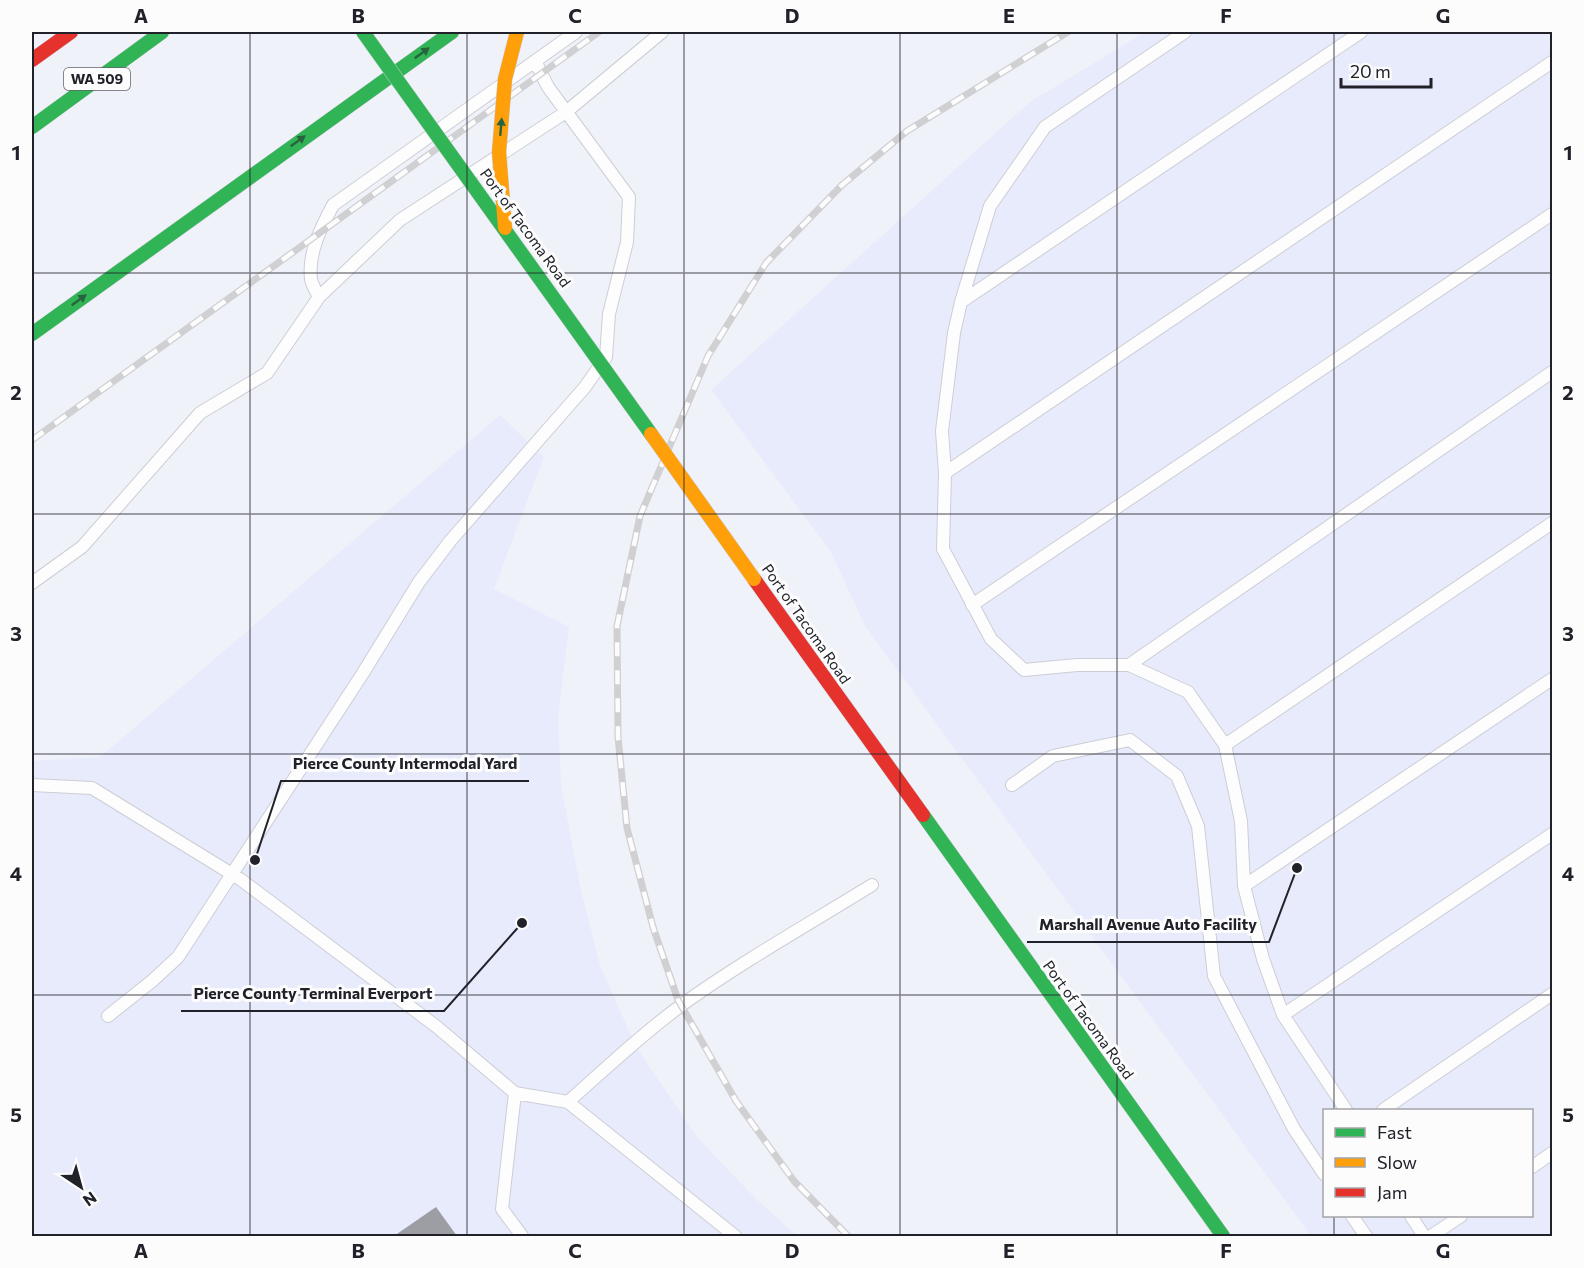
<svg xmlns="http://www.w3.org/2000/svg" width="1584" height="1268" viewBox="0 0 1584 1268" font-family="Commissioner,sans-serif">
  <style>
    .built { fill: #e8ebfc; fill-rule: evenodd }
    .building { fill: #9c9ea4; filter: url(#shadow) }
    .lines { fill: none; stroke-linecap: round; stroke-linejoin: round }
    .lane-casing { stroke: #ccced5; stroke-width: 14 }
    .fast-casing { stroke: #ccced5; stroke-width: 15 }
    .jam-casing { stroke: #ccced5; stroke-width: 15 }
    .lane { stroke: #fdfdfe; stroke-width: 12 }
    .fast { stroke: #30b455; stroke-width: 14 }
    .jam { stroke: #e5322d; stroke-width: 14 }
    .rail-casing { stroke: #d0d0d3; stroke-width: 7 }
    .rail { stroke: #fcfcfc; stroke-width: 4.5; stroke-dasharray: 14; stroke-linecap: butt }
    .fast-bridge-casing { stroke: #ccced5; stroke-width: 15; stroke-linecap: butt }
    .slow-bridge-casing { stroke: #ccced5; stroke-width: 15; stroke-linecap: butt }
    .fast-bridge { stroke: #30b455; stroke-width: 14 }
    .slow-bridge { stroke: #ff9f0a; stroke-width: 14 }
    .oneway { fill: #27633d }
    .grid { fill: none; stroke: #202129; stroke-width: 1.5; stroke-opacity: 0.55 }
    .labels { text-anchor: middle; stroke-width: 6; stroke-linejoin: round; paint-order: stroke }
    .shield { fill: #fcfcfc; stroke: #626368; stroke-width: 1.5 }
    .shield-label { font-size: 14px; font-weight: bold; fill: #202129 }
    .street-label { font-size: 15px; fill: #202129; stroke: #fcfcfc }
    .leader { fill: none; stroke: #202129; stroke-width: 2 }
    .callout-dot { fill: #202129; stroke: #fcfcfc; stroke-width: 2 }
    .callout-label { font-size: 16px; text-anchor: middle; font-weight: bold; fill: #202129; stroke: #fcfcfc; stroke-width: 6; stroke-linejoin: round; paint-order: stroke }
    .neatline { fill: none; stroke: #202129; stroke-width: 2 }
    .grid-label { font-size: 20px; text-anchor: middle; font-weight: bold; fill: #202129 }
  </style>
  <defs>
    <filter id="shadow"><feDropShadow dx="-5.5" dy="5.5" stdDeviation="0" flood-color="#0004"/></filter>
  </defs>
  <rect width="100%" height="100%" fill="#f0f2fa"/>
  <path class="built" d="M 1145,32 L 1552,32 L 1552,1236 L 1311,1236 L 865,626 L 831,552 L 711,390 L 1030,102 ZM 1324,1110 L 1532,1110 L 1532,1216 L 1324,1216 Z
    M 500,415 L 544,457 L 494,589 L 569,627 L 558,717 L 561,785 L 580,886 L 600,965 L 635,1045 L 697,1137 L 755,1198 L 797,1236 L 32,1236 L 32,761 L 100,757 Z"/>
  <path class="building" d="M 436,1207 L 457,1236 L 394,1236 Z"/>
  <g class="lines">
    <defs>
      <path id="lane" d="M 1185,32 L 1045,127 L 990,206 L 961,302 L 954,333 L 942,431 L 945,473 L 943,549 L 991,639 L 1024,670 L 1077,665 L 1129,665 L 1188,692 L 1225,745 L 1241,821 L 1244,886 L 1263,959 L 1283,1015 L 1346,1110
        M 319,297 C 316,291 312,285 311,279 C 308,252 321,228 333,205 L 576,32
        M 961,302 L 1361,32
        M 945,473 L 1552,62
        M 32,583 L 82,547 L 200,413 L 267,373 L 319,297 L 400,220 L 566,112 L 662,32
        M 972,605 L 1552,214
        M 1129,665 L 1552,372
        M 1225,745 L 1552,523
        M 32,785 L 92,788 L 240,879 L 437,1027 L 515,1093 L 568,1102 L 735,1236
        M 1012,785 L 1053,756 L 1130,740 L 1177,776 L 1198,826 L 1214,976 L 1294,1129 L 1324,1174
        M 1244,886 L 1552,679
        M 1283,1015 L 1552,834
        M 108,1016 L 152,981 L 178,957 L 363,673 L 419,582 L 451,540 L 585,387 L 606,357 L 609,314 L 627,242 L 629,197 L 548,87 L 535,61
        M 515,1093 L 502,1209 L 522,1236
        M 568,1102 C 605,1069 642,1034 683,1004 C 743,961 809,924 872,885
        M 1383,1110 L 1552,994
        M 1532,1167 L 1552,1153
        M 1352,1216 L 1366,1236
        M 1411,1216 L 1424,1236
        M 1431,1236 L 1461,1216"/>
      <path id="fast" d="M 32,127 L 162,32
        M 32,334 L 452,32
        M 923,815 L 1223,1236"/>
      <path id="jam" d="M 32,60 L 71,32
        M 754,579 L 923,815"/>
    </defs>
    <use href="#lane" class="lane-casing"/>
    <use href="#fast" class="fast-casing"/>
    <use href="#jam" class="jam-casing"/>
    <use href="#lane" class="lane"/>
    <use href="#fast" class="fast"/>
    <use href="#jam" class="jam"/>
    <defs>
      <path id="rail" d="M 32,440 L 599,32
        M 848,1236 L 794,1181 L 736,1101 L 678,1000 L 653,927 L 627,828 L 618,737 L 617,626 L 640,516 L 708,356 L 766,263 L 842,185 L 907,131 L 1068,32"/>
    </defs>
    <use href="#rail" class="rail-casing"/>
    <use href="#rail" class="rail"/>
    <defs>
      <path id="fast-bridge" d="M 363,32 L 651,434"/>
      <path id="slow-bridge" d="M 505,228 L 499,152 L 505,79 L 517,32
        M 651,434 L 754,579"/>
    </defs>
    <use href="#fast-bridge" class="fast-bridge-casing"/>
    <use href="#slow-bridge" class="slow-bridge-casing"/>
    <use href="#fast-bridge" class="fast-bridge"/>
    <use href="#slow-bridge" class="slow-bridge"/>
  </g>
  <defs><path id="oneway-solid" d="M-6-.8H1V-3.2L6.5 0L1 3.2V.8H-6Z" transform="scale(1.5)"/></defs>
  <g class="oneway">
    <use href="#oneway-solid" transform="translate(422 53) rotate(-36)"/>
    <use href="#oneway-solid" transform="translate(501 127) rotate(-85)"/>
    <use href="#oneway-solid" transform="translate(298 141) rotate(-36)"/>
    <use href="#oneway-solid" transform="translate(79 300) rotate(-36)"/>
  </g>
  <path class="grid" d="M 250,32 L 250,1236M 467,32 L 467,1236M 684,32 L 684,1236M 900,32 L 900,1236M 1117,32 L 1117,1236M 1334,32 L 1334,1110M 32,273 L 1552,273M 32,514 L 1552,514M 32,754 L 1552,754M 32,995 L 1552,995M 1334,1216 L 1334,1236"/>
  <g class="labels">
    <rect class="shield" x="64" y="68" width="66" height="22" rx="4.5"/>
    <g class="shield-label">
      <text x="97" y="84">WA 509</text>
    </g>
    <g class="street-label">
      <text transform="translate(525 228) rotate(54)" y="5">Port of Tacoma Road</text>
      <text transform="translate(806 624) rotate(55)" y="5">Port of Tacoma Road</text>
      <text transform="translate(1088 1020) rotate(54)" y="5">Port of Tacoma Road</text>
    </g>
  </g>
  <path class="leader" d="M255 860L281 781H529M1297 868L1269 942H1027M522 923L444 1011H181"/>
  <g class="callout-dot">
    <circle cx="255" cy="860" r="6"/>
    <circle cx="1297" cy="868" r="6"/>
    <circle cx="522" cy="923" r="6"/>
  </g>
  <g class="callout-label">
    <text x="405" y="769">Pierce County Intermodal Yard</text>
    <text x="1148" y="930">Marshall Avenue Auto Facility</text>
    <text x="313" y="999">Pierce County Terminal Everport</text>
  </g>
  <rect width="1584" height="1268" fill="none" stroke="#fcfcfc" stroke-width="66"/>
  <rect x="1323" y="1109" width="210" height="108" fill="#fcfcfc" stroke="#a4a4a8" stroke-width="1.5"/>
  <rect x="1335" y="1128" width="30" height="9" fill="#30b455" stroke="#a4a4a8" stroke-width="1.5"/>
  <text x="1377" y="1139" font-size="18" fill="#202129">Fast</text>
  <rect x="1335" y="1158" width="30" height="9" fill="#ff9f0a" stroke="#a4a4a8" stroke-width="1.5"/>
  <text x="1377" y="1169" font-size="18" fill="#202129">Slow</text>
  <rect x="1335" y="1188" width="30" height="9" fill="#e5322d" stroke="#a4a4a8" stroke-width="1.5"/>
  <text x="1377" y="1199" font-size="18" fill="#202129">Jam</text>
  <g transform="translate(81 1187) rotate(144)" stroke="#fcfcfc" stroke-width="4.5" paint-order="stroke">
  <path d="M0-4.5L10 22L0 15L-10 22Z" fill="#202129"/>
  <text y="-9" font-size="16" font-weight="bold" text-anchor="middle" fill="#202129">N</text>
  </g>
  <path d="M1341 78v9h90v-9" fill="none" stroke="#202129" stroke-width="3"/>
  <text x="1350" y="78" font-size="18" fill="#202129" stroke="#fcfcfc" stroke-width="4.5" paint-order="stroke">20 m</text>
  <rect x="33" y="33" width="1518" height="1202" class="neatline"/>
  <g class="grid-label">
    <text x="141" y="23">A</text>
    <text x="358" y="23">B</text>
    <text x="575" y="23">C</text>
    <text x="792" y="23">D</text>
    <text x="1009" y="23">E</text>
    <text x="1226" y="23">F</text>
    <text x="1443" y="23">G</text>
    <text x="16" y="160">1</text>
    <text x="1568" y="160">1</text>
    <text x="16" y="400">2</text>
    <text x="1568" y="400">2</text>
    <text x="16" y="641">3</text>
    <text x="1568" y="641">3</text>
    <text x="16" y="881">4</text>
    <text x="1568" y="881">4</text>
    <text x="16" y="1122">5</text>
    <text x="1568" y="1122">5</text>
    <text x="141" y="1258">A</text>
    <text x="358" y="1258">B</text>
    <text x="575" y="1258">C</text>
    <text x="792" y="1258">D</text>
    <text x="1009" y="1258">E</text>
    <text x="1226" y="1258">F</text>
    <text x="1443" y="1258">G</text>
  </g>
</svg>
